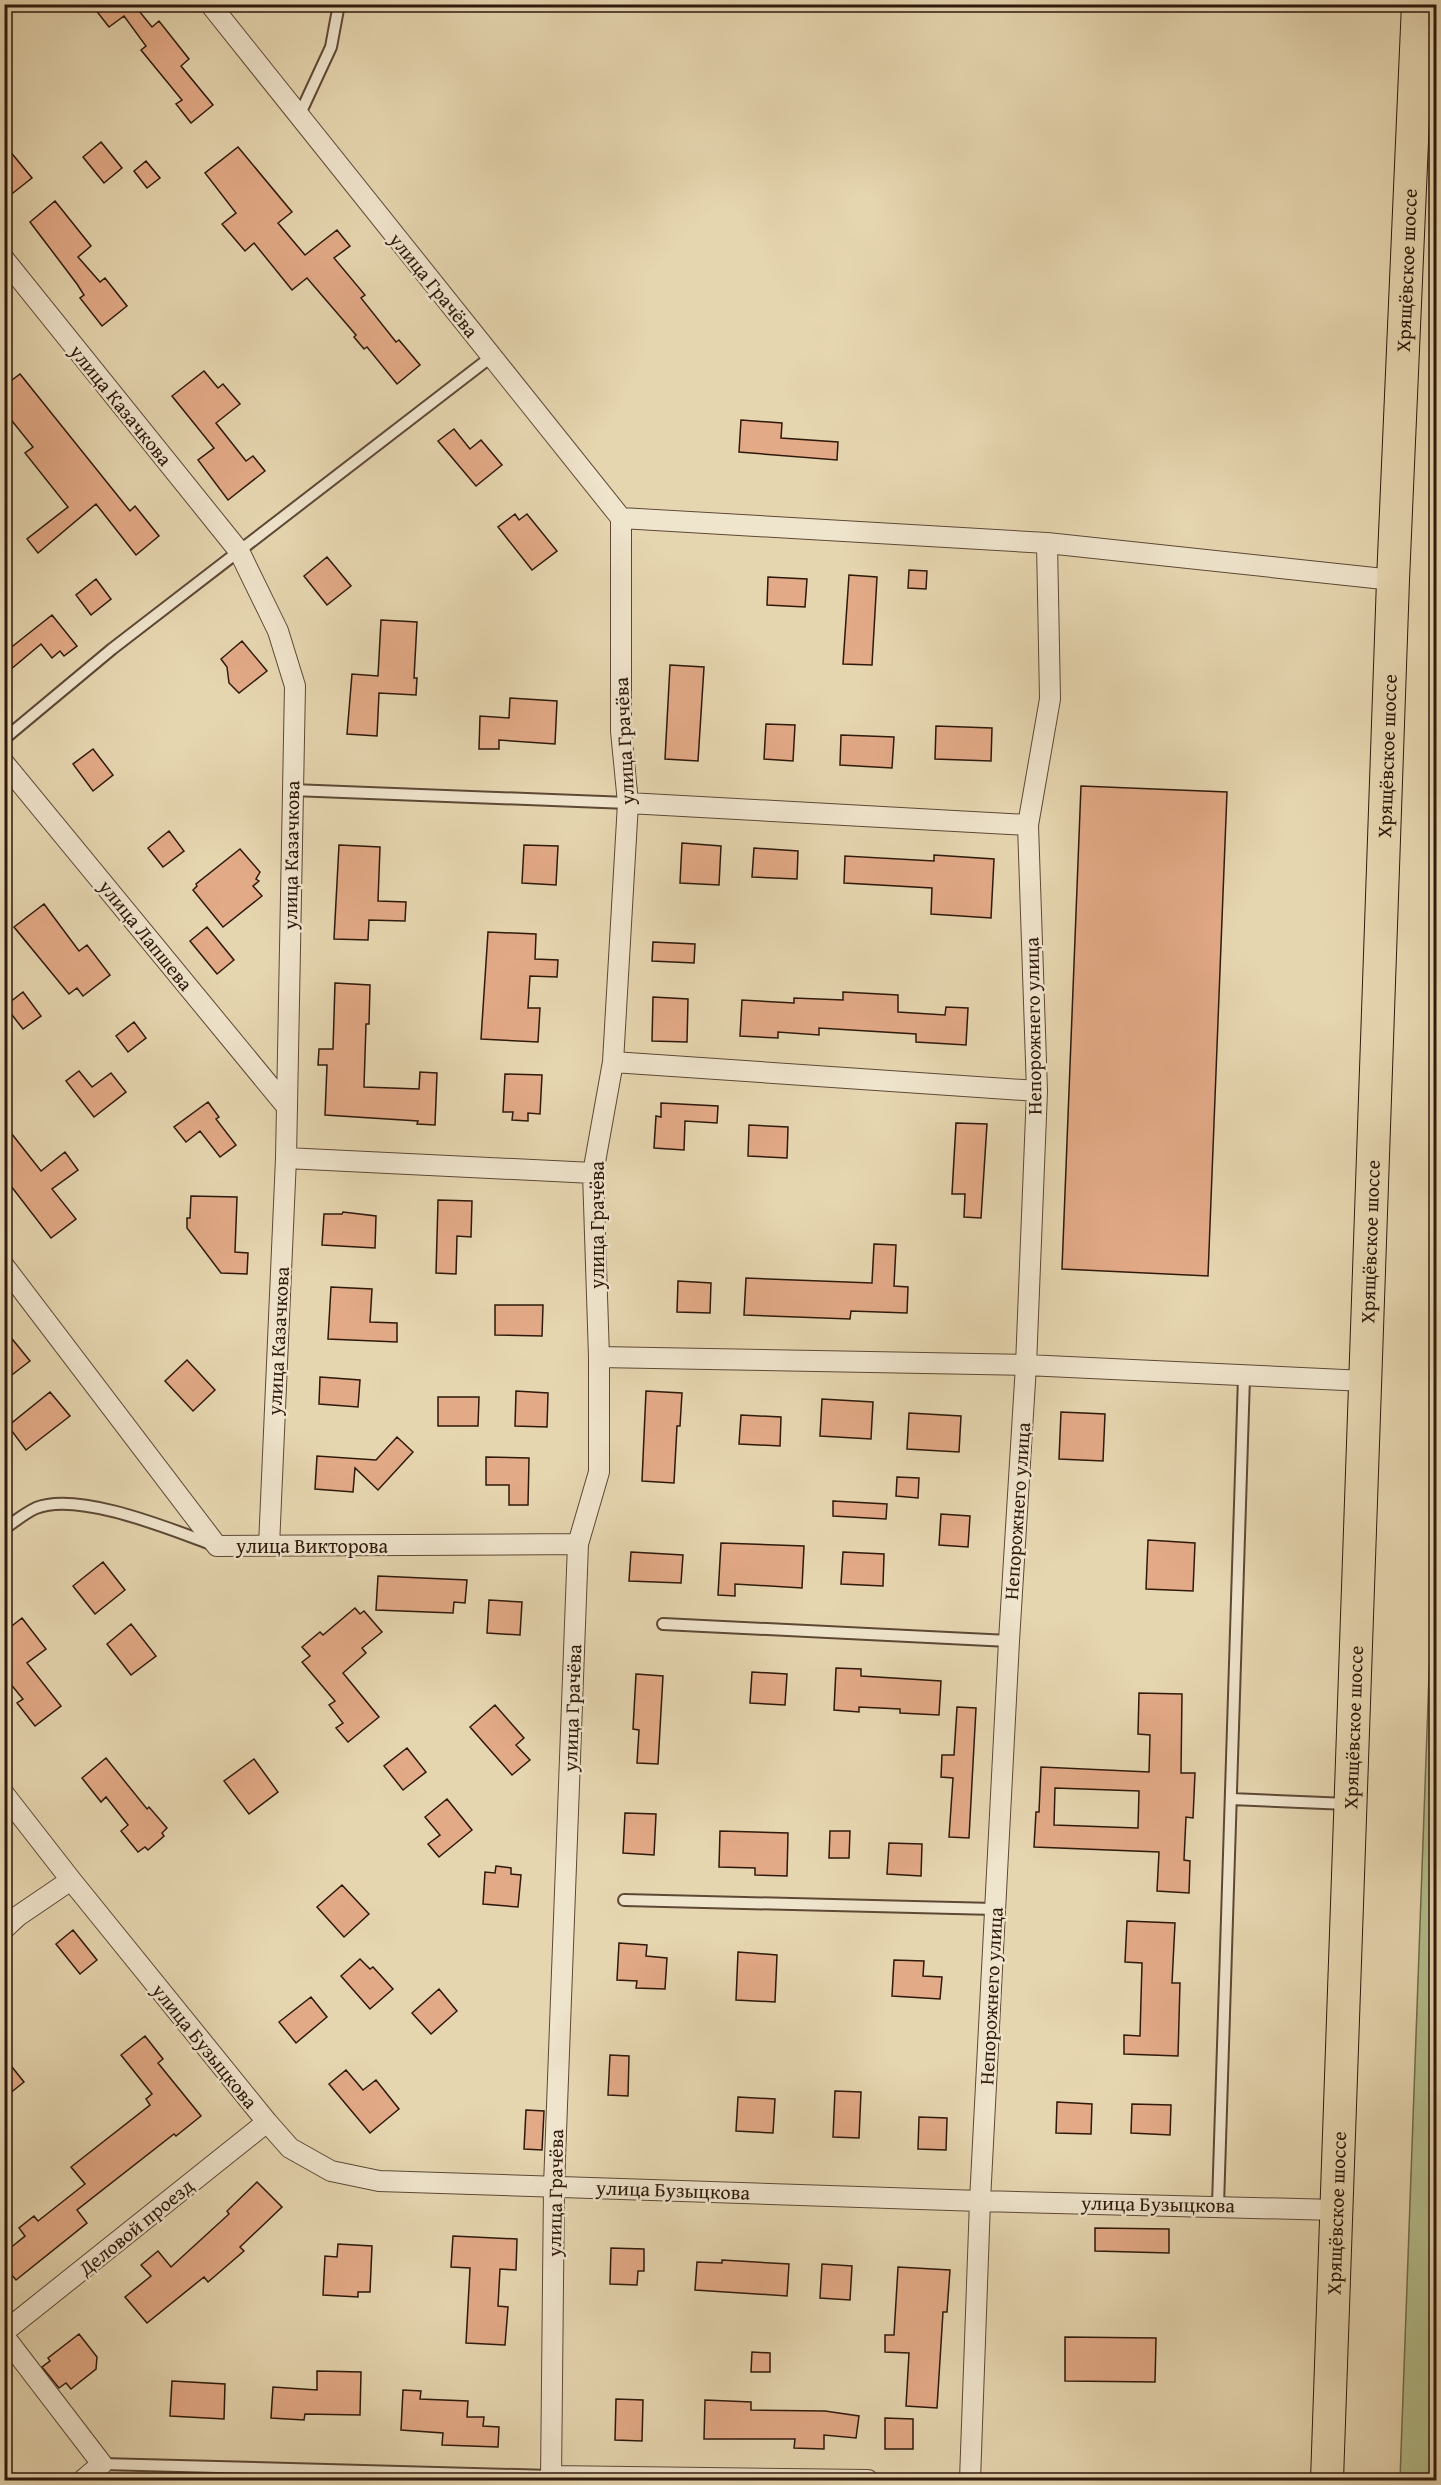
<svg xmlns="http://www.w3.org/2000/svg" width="1441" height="2485" viewBox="0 0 1441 2485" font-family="'Gentium Book Plus',serif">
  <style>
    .green { fill: #b3be8c; stroke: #716c4c; stroke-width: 1.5 }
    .building { fill: #e3aa87; stroke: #2f190c; stroke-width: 1.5; fill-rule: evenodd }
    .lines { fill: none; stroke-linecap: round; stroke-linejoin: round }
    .service-casing { stroke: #5d4835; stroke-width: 14 }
    .minor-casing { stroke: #5d4835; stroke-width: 22 }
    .primary-casing { stroke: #2f190c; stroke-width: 34 }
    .service { stroke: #efe4cc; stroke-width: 10 }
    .minor { stroke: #efe4cc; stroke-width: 20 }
    .primary { stroke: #e6d6b0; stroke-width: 32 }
    .labels { text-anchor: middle; stroke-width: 5; stroke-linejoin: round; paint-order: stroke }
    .street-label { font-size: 20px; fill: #2f190c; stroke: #efe4cc }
  </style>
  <rect width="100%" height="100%" fill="#e6d6b0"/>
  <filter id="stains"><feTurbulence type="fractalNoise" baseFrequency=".00333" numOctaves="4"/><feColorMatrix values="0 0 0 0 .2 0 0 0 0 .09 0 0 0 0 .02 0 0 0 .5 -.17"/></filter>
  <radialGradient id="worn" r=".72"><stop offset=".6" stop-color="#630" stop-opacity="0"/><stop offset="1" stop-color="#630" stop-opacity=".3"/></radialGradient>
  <path class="green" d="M 1436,1481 L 1436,2480 L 1400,2480 Z"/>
  <path class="building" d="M 91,4 L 138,4 L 135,6 L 152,27 L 159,21 L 189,59 L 181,66 L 213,105 L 191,123 L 176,104 L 182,100 L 141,50 L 146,46 L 124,16 L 109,27 Z
    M 101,142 L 122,168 L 104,183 L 83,157 Z
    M 4,144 L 32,178 L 4,200 Z
    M 238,147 L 292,212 L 278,223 L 305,255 L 337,230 L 350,246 L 334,258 L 365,295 L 361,298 L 396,342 L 399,340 L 420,365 L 397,384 L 367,347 L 364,349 L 354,337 L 356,335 L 307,278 L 292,290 L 254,243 L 245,251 L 222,224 L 236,213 L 205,173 Z
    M 146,161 L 160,178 L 147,188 L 134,171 Z
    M 55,201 L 91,246 L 78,257 L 100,282 L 105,278 L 127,306 L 102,326 L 80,298 L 84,295 L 77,284 L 30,222 Z
    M 204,371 L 218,388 L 223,384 L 240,404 L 216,423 L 246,461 L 253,456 L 265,471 L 228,500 L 198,460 L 214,448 L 172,396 Z
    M 20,374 L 130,511 L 135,506 L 159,536 L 136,555 L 96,504 L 38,553 L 27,539 L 68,507 L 25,453 L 33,447 L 4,411 L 4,386 Z
    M 741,420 L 782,423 L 781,438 L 838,442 L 837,460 L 739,452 Z
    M 454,429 L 470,449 L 481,440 L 502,465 L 476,486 L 438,441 Z
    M 515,514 L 519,520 L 527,514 L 557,551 L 532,570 L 498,527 Z
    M 327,557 L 351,586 L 327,605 L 304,576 Z
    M 909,570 L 927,571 L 926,589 L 908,588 Z
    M 849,575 L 877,577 L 872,665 L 843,664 Z
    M 768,577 L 807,579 L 805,607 L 767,605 Z
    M 96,579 L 111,599 L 91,615 L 76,595 Z
    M 52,615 L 77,646 L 64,656 L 60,651 L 52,658 L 41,644 L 4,675 L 4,653 Z
    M 381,620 L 417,622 L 414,678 L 417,678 L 416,695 L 379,693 L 377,736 L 347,734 L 352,674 L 378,676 Z
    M 242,641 L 267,671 L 239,693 L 229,683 L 227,667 L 221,659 Z
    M 670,665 L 704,667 L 698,761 L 665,759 Z
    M 510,698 L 557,701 L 555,744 L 499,740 L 499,749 L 479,749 L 480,716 L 509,718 Z
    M 766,724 L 795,725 L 793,761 L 764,759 Z
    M 936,726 L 992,728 L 991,761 L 935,759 Z
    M 841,735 L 894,737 L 892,768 L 840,765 Z
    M 93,749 L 113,775 L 93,791 L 73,764 Z
    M 1081,786 L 1227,792 L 1208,1276 L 1062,1269 Z
    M 169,831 L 184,851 L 163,867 L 148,848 Z
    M 682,843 L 721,846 L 719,885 L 680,883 Z
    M 339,845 L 380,847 L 378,901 L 406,902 L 405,921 L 369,920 L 368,940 L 334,939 Z
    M 524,845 L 558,846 L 556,885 L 522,883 Z
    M 754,848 L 798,851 L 797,879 L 752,877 Z
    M 240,849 L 260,872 L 256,879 L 259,881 L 253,886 L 262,896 L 223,927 L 193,890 L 197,886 L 196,884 Z
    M 934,855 L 994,859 L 991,918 L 931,914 L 932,888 L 844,883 L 845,856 L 934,861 Z
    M 44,904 L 79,951 L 87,945 L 110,975 L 83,996 L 77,988 L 69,994 L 14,927 Z
    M 207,927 L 234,960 L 217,974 L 190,941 Z
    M 488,932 L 536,934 L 535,959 L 558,960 L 557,977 L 530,976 L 528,1008 L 540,1008 L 538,1042 L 481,1039 Z
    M 653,942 L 695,944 L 694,963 L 652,961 Z
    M 335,983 L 370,985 L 369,1024 L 366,1024 L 364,1087 L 419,1089 L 420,1072 L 437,1073 L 435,1125 L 417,1124 L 418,1121 L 325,1115 L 327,1065 L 318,1065 L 319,1049 L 333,1049 Z
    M 23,992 L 41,1016 L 23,1029 L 5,1006 Z
    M 843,992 L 898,995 L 898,1012 L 945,1015 L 946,1007 L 968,1008 L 966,1045 L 916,1042 L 916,1034 L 819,1028 L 819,1035 L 778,1032 L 778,1038 L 740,1036 L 742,1000 L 794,1003 L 794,998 L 843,1000 Z
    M 653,997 L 688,999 L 687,1042 L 652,1041 Z
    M 134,1022 L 146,1038 L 128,1052 L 116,1036 Z
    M 79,1071 L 92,1087 L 111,1073 L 126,1092 L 94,1117 L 66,1081 Z
    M 505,1074 L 542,1075 L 540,1114 L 528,1113 L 528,1121 L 512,1120 L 513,1112 L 503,1112 Z
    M 208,1102 L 219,1117 L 216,1119 L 236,1145 L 220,1157 L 200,1131 L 186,1142 L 174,1127 Z
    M 661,1103 L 718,1106 L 717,1123 L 685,1121 L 684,1150 L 654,1148 L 656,1116 L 661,1117 Z
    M 956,1123 L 987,1124 L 981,1218 L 964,1217 L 965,1194 L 952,1194 Z
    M 4,1124 L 41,1171 L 65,1152 L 78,1170 L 52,1189 L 76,1219 L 51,1238 L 4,1177 Z
    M 749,1125 L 788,1127 L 787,1158 L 748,1156 Z
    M 191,1196 L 237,1197 L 235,1252 L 248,1253 L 247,1274 L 221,1273 L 187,1228 L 187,1218 L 190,1218 Z
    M 438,1200 L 472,1201 L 471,1237 L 457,1236 L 456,1274 L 436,1273 Z
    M 343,1212 L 376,1216 L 375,1248 L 322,1245 L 324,1214 L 342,1214 Z
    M 874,1244 L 896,1245 L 894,1286 L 908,1287 L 907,1313 L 851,1311 L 850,1319 L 744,1315 L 746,1278 L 872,1283 Z
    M 678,1281 L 711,1283 L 710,1313 L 677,1312 Z
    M 331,1287 L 372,1289 L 370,1322 L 397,1323 L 397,1342 L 328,1339 Z
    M 495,1305 L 543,1305 L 542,1336 L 495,1335 Z
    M 4,1329 L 30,1361 L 4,1381 Z
    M 187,1360 L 215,1390 L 193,1411 L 165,1381 Z
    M 320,1377 L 360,1380 L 358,1407 L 319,1404 Z
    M 516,1391 L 548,1393 L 547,1427 L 515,1426 Z
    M 646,1391 L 682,1393 L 680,1426 L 677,1426 L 674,1483 L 642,1481 Z
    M 50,1392 L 70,1416 L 26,1450 L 8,1426 Z
    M 438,1397 L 479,1397 L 478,1426 L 438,1426 Z
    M 822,1399 L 873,1402 L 871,1439 L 820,1436 Z
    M 1061,1412 L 1105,1414 L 1103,1461 L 1059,1459 Z
    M 909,1413 L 961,1416 L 959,1452 L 907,1449 Z
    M 741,1415 L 781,1417 L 780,1446 L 739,1444 Z
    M 397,1437 L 413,1452 L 378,1490 L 355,1468 L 353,1492 L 315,1489 L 317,1456 L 376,1460 Z
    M 486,1457 L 529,1458 L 528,1505 L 509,1505 L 509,1485 L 486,1485 Z
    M 897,1477 L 919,1478 L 918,1498 L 896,1496 Z
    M 833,1501 L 887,1504 L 886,1519 L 833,1516 Z
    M 941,1514 L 970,1516 L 968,1547 L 939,1545 Z
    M 1148,1540 L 1195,1543 L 1193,1591 L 1146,1589 Z
    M 721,1543 L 804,1546 L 802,1588 L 735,1584 L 735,1596 L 718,1595 Z
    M 631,1552 L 683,1555 L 681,1583 L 629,1581 Z
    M 843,1552 L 884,1554 L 883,1586 L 841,1584 Z
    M 103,1562 L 125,1590 L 95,1614 L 73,1586 Z
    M 378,1576 L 467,1580 L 465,1603 L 454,1602 L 453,1613 L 376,1610 Z
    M 489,1600 L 522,1602 L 520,1635 L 487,1633 Z
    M 355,1608 L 360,1614 L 364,1611 L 382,1632 L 362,1648 L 366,1653 L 343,1673 L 379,1717 L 348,1742 L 336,1728 L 343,1723 L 329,1705 L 335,1701 L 302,1662 L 310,1656 L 302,1647 L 320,1632 L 323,1635 Z
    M 22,1618 L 46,1649 L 27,1663 L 61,1706 L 35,1726 L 17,1703 L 23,1699 L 4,1676 L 4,1632 Z
    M 131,1624 L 156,1656 L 131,1675 L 107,1644 Z
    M 836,1668 L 861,1669 L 861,1676 L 941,1681 L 939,1715 L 900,1713 L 900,1709 L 859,1707 L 859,1712 L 834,1710 Z
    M 752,1672 L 787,1674 L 785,1705 L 750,1703 Z
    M 636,1674 L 663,1676 L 658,1764 L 637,1763 L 639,1730 L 633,1729 Z
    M 1139,1693 L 1182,1694 L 1181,1773 L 1195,1773 L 1193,1818 L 1186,1817 L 1184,1860 L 1190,1861 L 1189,1893 L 1157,1891 L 1159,1852 L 1034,1847 L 1036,1812 L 1039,1812 L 1041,1767 L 1149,1772 L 1150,1735 L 1138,1734 ZM 1055,1788 L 1139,1791 L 1138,1828 L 1054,1825 Z
    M 495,1705 L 524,1738 L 516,1745 L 530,1760 L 512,1775 L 470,1727 Z
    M 957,1707 L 976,1708 L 969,1838 L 949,1837 L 953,1778 L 941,1777 L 942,1755 L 954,1755 Z
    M 407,1748 L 426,1772 L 403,1790 L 384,1766 Z
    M 106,1758 L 147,1809 L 149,1807 L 167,1828 L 162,1833 L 164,1836 L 148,1850 L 145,1847 L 138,1852 L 121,1831 L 128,1825 L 106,1797 L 101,1802 L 82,1778 Z
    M 254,1759 L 278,1792 L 249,1814 L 224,1781 Z
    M 447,1799 L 472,1830 L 439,1857 L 428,1844 L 440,1835 L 425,1817 Z
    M 625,1813 L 656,1814 L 654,1855 L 623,1853 Z
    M 720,1831 L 788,1833 L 787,1876 L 755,1875 L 755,1868 L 719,1867 Z
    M 830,1831 L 850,1831 L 849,1858 L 829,1858 Z
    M 889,1843 L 922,1844 L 921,1876 L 887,1874 Z
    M 496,1866 L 511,1868 L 511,1874 L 521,1875 L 518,1907 L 483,1904 L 485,1872 L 495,1873 Z
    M 342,1885 L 369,1914 L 344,1937 L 317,1907 Z
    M 1127,1921 L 1175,1923 L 1172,1983 L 1180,1983 L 1178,2056 L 1124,2054 L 1124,2035 L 1140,2036 L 1142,1963 L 1125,1962 Z
    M 73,1930 L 97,1960 L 80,1974 L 56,1944 Z
    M 619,1943 L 647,1945 L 646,1956 L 667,1958 L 665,1989 L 636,1988 L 637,1981 L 617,1980 Z
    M 738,1952 L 777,1955 L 775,2002 L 736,2000 Z
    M 360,1959 L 370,1969 L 373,1967 L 393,1989 L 370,2009 L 341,1976 Z
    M 894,1960 L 924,1961 L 923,1976 L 942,1977 L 940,1999 L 892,1996 Z
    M 439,1989 L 457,2011 L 431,2034 L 412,2013 Z
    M 311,1997 L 327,2017 L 296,2043 L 279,2022 Z
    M 145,2036 L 163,2059 L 158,2063 L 201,2116 L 176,2136 L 174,2134 L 77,2210 L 87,2223 L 16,2280 L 4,2266 L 4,2253 L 25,2236 L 19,2228 L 34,2216 L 38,2221 L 85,2184 L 71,2167 L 150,2105 L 146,2099 L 152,2094 L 121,2055 Z
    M 610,2055 L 629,2056 L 628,2096 L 608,2095 Z
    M 4,2057 L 24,2082 L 4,2098 Z
    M 346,2070 L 363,2090 L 376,2080 L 399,2109 L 370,2133 L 329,2084 Z
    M 835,2091 L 861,2092 L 859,2138 L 833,2137 Z
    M 738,2097 L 775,2099 L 773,2133 L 736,2131 Z
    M 1057,2102 L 1092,2104 L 1091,2134 L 1056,2133 Z
    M 1132,2104 L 1171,2105 L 1170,2135 L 1131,2133 Z
    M 526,2110 L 544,2111 L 542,2150 L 524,2149 Z
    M 919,2117 L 947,2118 L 946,2150 L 918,2149 Z
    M 257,2182 L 282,2207 L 240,2247 L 244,2251 L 208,2282 L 204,2277 L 147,2323 L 125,2297 L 151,2276 L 141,2265 L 158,2251 L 171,2267 L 229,2214 L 227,2211 Z
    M 1095,2228 L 1169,2229 L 1169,2253 L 1095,2251 Z
    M 453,2236 L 517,2239 L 516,2270 L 500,2269 L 498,2306 L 508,2307 L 505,2345 L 466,2343 L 470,2268 L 451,2267 Z
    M 338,2244 L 372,2246 L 370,2292 L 358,2292 L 358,2297 L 323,2295 L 325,2256 L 337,2257 Z
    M 611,2248 L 644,2249 L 644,2271 L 638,2271 L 637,2285 L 610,2284 Z
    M 722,2260 L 789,2264 L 787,2296 L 695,2290 L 697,2262 L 722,2263 Z
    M 822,2264 L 852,2266 L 850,2300 L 820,2298 Z
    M 898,2267 L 950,2270 L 947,2312 L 943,2312 L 937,2408 L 906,2406 L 909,2353 L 885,2352 L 885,2335 L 894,2335 Z
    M 79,2334 L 97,2357 L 96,2369 L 71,2389 L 66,2383 L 59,2388 L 42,2367 L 50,2361 L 48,2358 Z
    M 1065,2337 L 1156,2338 L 1155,2382 L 1065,2381 Z
    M 752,2352 L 770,2353 L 770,2372 L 751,2372 Z
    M 317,2371 L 361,2372 L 360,2415 L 305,2414 L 304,2420 L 271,2418 L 273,2387 L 317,2390 Z
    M 172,2381 L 225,2384 L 224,2419 L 170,2416 Z
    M 403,2390 L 421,2391 L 420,2399 L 468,2401 L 467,2417 L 484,2417 L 483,2426 L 499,2427 L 498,2447 L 442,2445 L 443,2433 L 401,2430 Z
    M 616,2399 L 643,2400 L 642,2441 L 615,2440 Z
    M 705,2400 L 751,2402 L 751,2410 L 825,2411 L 859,2416 L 856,2438 L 824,2435 L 824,2449 L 794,2448 L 795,2439 L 704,2439 Z
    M 885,2418 L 913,2419 L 913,2449 L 885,2449 Z"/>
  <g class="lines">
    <defs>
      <path id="service" d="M 299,116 L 331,47 L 339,4
        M 4,739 L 112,649 L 491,357
        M 292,790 L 628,803
        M 4,1529 C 14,1522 25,1513 36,1508 C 78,1491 170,1529 211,1544
        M 663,1624 L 1009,1641
        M 1231,1799 L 1348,1804
        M 624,1900 L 995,1909
        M 1218,2205 L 1244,1377
        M 102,2464 L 551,2476"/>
      <path id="minor" d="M 210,4 L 621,518 L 621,731 L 628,803 L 613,1062 L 593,1173 L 599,1357 L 599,1472 L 578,1544 L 554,2186 L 551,2480
        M 4,259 L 239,551 L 278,631 L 295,686 L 286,1158 L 269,1546
        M 621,518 L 1047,543 L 1393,580
        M 4,763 L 287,1107
        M 628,803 L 1028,825
        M 613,1062 L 1037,1091
        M 286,1158 L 593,1173
        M 4,1266 L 217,1546 L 578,1544
        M 599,1357 L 1026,1365 L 1365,1381
        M 4,1794 L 71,1880 L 267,2122 L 290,2148 L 331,2171 L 379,2181 L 980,2201 L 1336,2210
        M 4,1929 L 18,1916 L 71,1880
        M 4,2332 L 267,2122
        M 4,2336 L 102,2464 L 83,2480
        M 551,2476 L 868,2480
        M 970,2480 L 980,2201 L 1009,1641 L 1026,1365 L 1037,1091 L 1028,825 L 1050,699 L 1047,543"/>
      <g id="primary">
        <path id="s1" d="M 1327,2480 L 1393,580 L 1418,4"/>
      </g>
    </defs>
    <use href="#service" class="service-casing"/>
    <use href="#minor" class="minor-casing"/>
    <use href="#primary" class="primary-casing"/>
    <use href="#service" class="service"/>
    <use href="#minor" class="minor"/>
    <use href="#primary" class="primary"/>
  </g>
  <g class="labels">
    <g class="street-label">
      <text dy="7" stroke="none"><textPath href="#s1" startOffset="2211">Хрящёвское шоссе</textPath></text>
      <text transform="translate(434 285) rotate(51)" y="7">улица Грачёва</text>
      <text transform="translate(121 405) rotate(51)" y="7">улица Казачкова</text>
      <text transform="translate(624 741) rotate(-93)" y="7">улица Грачёва</text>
      <text dy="7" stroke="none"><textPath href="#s1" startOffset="1725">Хрящёвское шоссе</textPath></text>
      <text transform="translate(291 855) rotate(-89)" y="7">улица Казачкова</text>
      <text transform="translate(146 935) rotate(51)" y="7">улица Лапшева</text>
      <text transform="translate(1033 1026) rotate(-91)" y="7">Непорожнего улица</text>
      <text transform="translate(597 1225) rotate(-90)" y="7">улица Грачёва</text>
      <text dy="7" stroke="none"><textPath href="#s1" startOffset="1239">Хрящёвское шоссе</textPath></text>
      <text transform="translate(278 1341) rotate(-87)" y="7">улица Казачкова</text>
      <text transform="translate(1017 1511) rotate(-86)" y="7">Непорожнего улица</text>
      <text x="312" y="1553">улица Викторова</text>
      <text transform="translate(572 1708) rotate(-88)" y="7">улица Грачёва</text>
      <text dy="7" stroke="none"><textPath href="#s1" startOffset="753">Хрящёвское шоссе</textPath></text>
      <text transform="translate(991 1996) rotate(-87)" y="7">Непорожнего улица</text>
      <text transform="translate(205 2046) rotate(51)" y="7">улица Бузыцкова</text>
      <text transform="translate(673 2190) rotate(2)" y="7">улица Бузыцкова</text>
      <text transform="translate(555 2193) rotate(-89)" y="7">улица Грачёва</text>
      <text transform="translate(1158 2204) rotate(1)" y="7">улица Бузыцкова</text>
      <text dy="7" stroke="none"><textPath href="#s1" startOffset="267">Хрящёвское шоссе</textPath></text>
      <text transform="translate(136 2227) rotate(-39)" y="7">Деловой проезд</text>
    </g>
  </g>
  <rect width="1441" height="2485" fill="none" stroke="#e6d6b0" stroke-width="24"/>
  <rect x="6" y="6" width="1429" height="2473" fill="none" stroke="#2f190c" stroke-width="3"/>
  <rect x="12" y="12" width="1417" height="2461" fill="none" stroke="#2f190c" stroke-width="1.5"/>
  <rect width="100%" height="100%" filter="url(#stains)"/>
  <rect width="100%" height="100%" fill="url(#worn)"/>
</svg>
